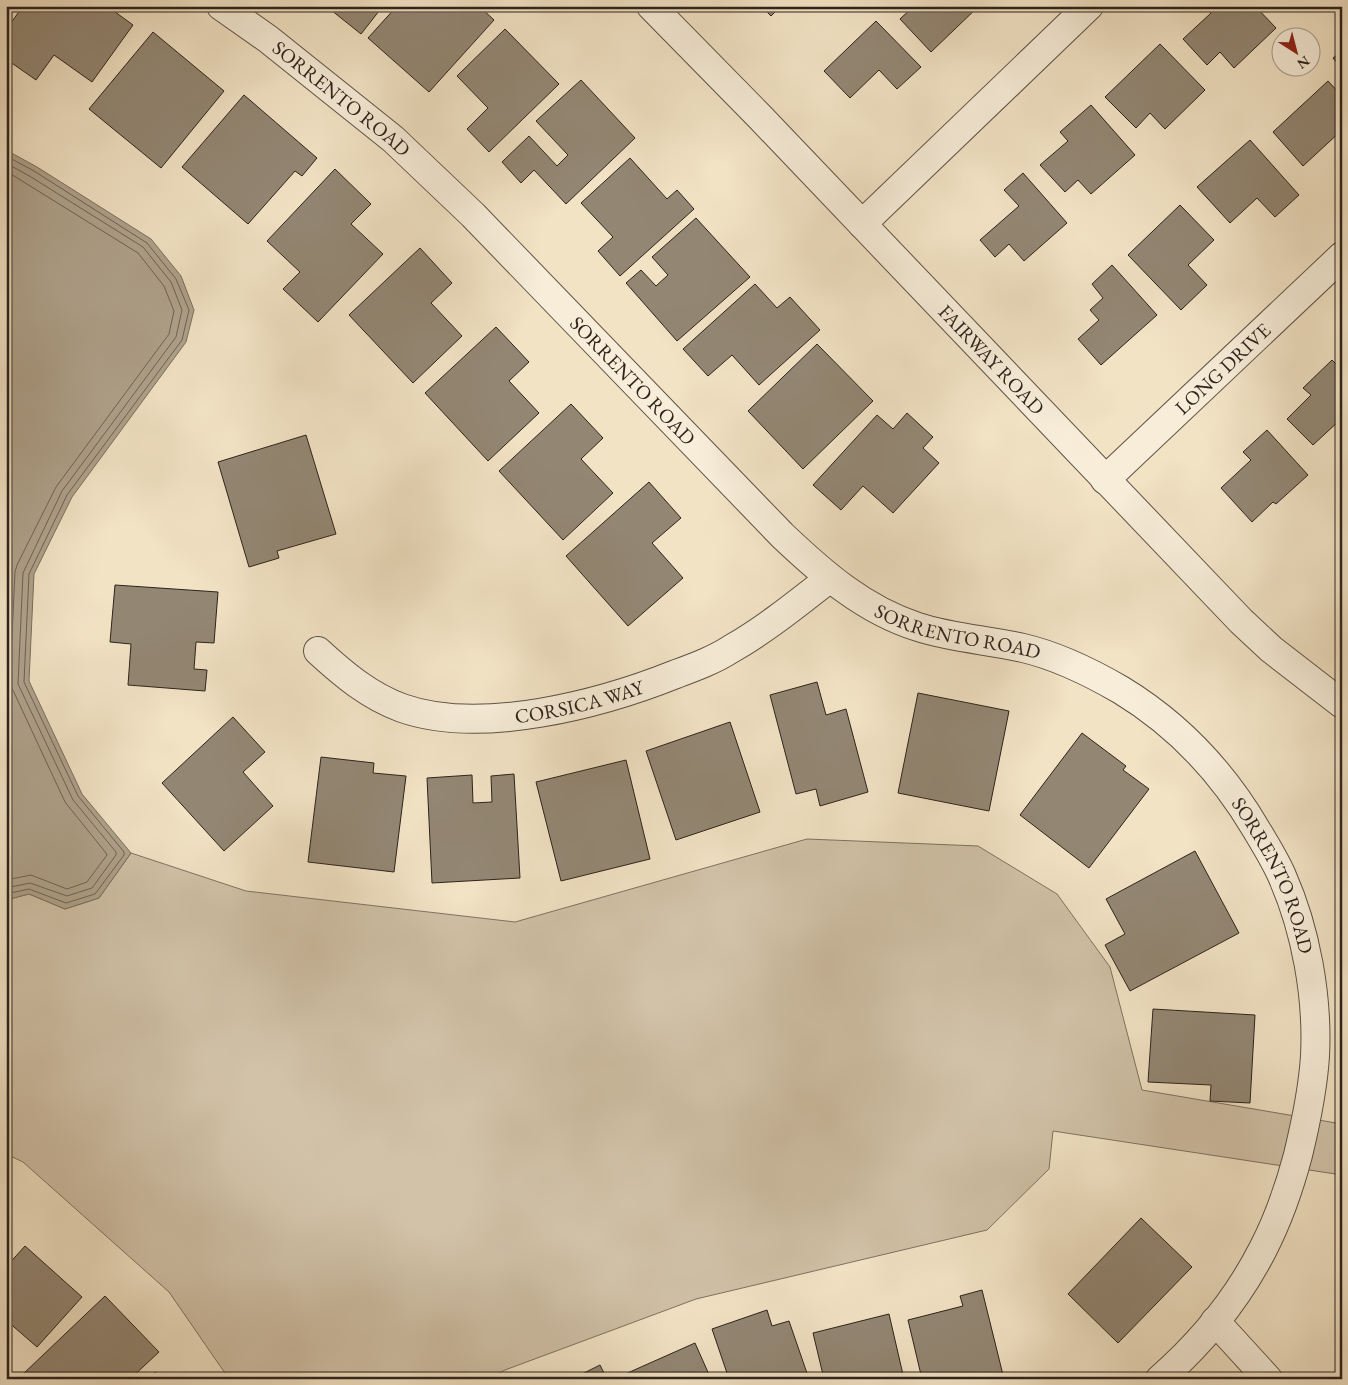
<svg xmlns="http://www.w3.org/2000/svg" width="1348" height="1385" viewBox="0 0 1348 1385" font-family="'EB Garamond',serif">
  <style>
    .green { fill: #d1c2a8; stroke: #7f7262 }
    .water { fill: #afa28c; stroke: #7b6f5f }
    .lines { fill: none; stroke-linecap: round; stroke-linejoin: round }
    .shore { stroke: #6e6254; stroke-width: 1 }
    .building { fill: #938774; stroke: #2d231c }
    .minor-casing { stroke: #5e5346; stroke-width: 30 }
    .tertiary-casing { stroke: #5e5346; stroke-width: 30 }
    .minor { stroke: #f7edd9; stroke-width: 28 }
    .tertiary { stroke: #f7edd9; stroke-width: 28 }
    .labels { text-anchor: middle; stroke-width: 5; stroke-linejoin: round; paint-order: stroke }
    .street-label { font-size: 20px; fill: #2d231c; stroke: #f7edd9 }
  </style>
  <rect width="100%" height="100%" fill="#f2e3c5"/>
  <filter id="stains"><feTurbulence type="fractalNoise" baseFrequency=".004" numOctaves="4"/><feColorMatrix values="0 0 0 0 .2 0 0 0 0 .09 0 0 0 0 .02 0 0 0 .5 -.17"/></filter>
  <radialGradient id="worn" r=".72"><stop offset=".6" stop-color="#630" stop-opacity="0"/><stop offset="1" stop-color="#630" stop-opacity=".3"/></radialGradient>
  <path class="green" d="M 807,839 L 978,846 L 1057,894 L 1110,967 L 1142,1090 L 1342,1124 L 1342,1175 L 1053,1131 L 1049,1169 L 987,1230 L 696,1299 L 505,1370 L 488,1379 L 231,1379 L 227,1376 L 169,1292 L 23,1162 L 6,1154 L 6,900 L 29,894 L 65,909 L 99,898 L 131,853 L 246,891 L 515,922 Z"/>
  <path class="water" d="M 6,150 L 37,167 L 151,239 L 181,276 L 194,310 L 186,342 L 72,497 L 34,574 L 29,681 L 82,794 L 131,853 L 99,898 L 65,909 L 29,894 L 6,900 Z"/>
  <g class="lines">
    <path class="shore" d="M 6,156 L 34,171 L 147,243 L 176,279 L 189,310 L 182,340 L 67,495 L 29,574 L 24,682 L 78,796 L 124,852 L 124,855 L 95,894 L 66,903 L 29,889 L 6,894
      M 6,163 L 31,177 L 143,247 L 171,282 L 182,310 L 176,337 L 62,491 L 23,573 L 18,684 L 73,800 L 116,852 L 116,855 L 92,888 L 67,896 L 30,883 L 6,888
      M 6,171 L 138,253 L 164,286 L 174,311 L 169,334 L 56,487 L 17,565 L 15,572 L 10,679 L 11,686 L 65,802 L 106,853 L 107,855 L 87,882 L 67,889 L 31,875 L 6,880"/>
  </g>
  <path class="building" d="M 23,6 L 107,6 L 133,25 L 92,82 L 54,55 L 36,80 L 6,59 L 6,30 Z
    M 326,6 L 383,6 L 361,34 Z
    M 397,6 L 479,6 L 494,20 L 429,92 L 368,38 Z
    M 761,6 L 781,6 L 771,16 Z
    M 914,6 L 979,6 L 931,52 L 900,19 Z
    M 1205,6 L 1255,6 L 1276,28 L 1234,68 L 1220,52 L 1207,65 L 1183,39 L 1211,13 Z
    M 876,21 L 921,67 L 897,89 L 879,70 L 850,98 L 824,71 Z
    M 505,29 L 559,84 L 489,152 L 467,129 L 488,108 L 457,76 Z
    M 153,32 L 224,91 L 161,168 L 89,109 Z
    M 1160,44 L 1205,90 L 1165,129 L 1150,113 L 1136,128 L 1105,97 Z
    M 1342,51 L 1342,69 L 1333,58 Z
    M 581,80 L 635,138 L 566,204 L 534,170 L 521,183 L 502,162 L 529,136 L 557,166 L 568,155 L 536,121 Z
    M 1328,81 L 1342,96 L 1342,130 L 1303,166 L 1273,132 Z
    M 244,95 L 317,158 L 302,176 L 295,171 L 248,224 L 182,167 Z
    M 1091,105 L 1135,155 L 1091,194 L 1078,180 L 1065,192 L 1040,165 L 1068,141 L 1060,132 Z
    M 1250,140 L 1299,195 L 1275,217 L 1257,198 L 1230,223 L 1197,187 Z
    M 630,158 L 667,199 L 677,190 L 694,209 L 620,276 L 598,251 L 613,237 L 581,203 Z
    M 335,169 L 371,204 L 351,224 L 383,254 L 318,322 L 283,289 L 300,272 L 267,241 Z
    M 1023,173 L 1067,223 L 1024,261 L 1009,244 L 995,257 L 980,240 L 1019,206 L 1004,190 Z
    M 1180,205 L 1214,240 L 1188,265 L 1207,285 L 1181,310 L 1128,255 Z
    M 696,218 L 750,277 L 677,341 L 626,283 L 641,270 L 656,286 L 668,275 L 652,257 Z
    M 420,248 L 452,283 L 431,303 L 462,336 L 413,383 L 349,315 Z
    M 1112,265 L 1157,315 L 1101,365 L 1078,339 L 1099,320 L 1090,310 L 1103,298 L 1092,284 Z
    M 755,284 L 777,308 L 790,297 L 820,330 L 759,385 L 732,355 L 708,376 L 683,349 Z
    M 496,327 L 529,362 L 509,381 L 539,413 L 488,461 L 425,393 Z
    M 817,344 L 873,401 L 803,469 L 748,411 Z
    M 1332,360 L 1342,370 L 1342,422 L 1340,420 L 1313,445 L 1287,419 L 1311,395 L 1303,388 Z
    M 571,404 L 603,438 L 581,459 L 613,493 L 563,540 L 499,471 Z
    M 907,413 L 933,437 L 923,448 L 939,463 L 893,513 L 863,486 L 841,510 L 813,485 L 877,415 L 893,429 Z
    M 1267,430 L 1308,475 L 1276,504 L 1273,502 L 1252,522 L 1221,488 L 1251,460 L 1243,452 Z
    M 306,435 L 336,534 L 277,551 L 279,558 L 249,567 L 218,462 Z
    M 649,482 L 681,518 L 652,543 L 683,578 L 628,626 L 566,556 Z
    M 115,585 L 218,592 L 214,643 L 196,642 L 194,669 L 207,670 L 205,691 L 128,685 L 131,644 L 110,642 Z
    M 817,682 L 826,715 L 846,709 L 868,792 L 820,806 L 816,789 L 796,794 L 770,695 Z
    M 918,693 L 1009,711 L 989,811 L 898,793 Z
    M 233,717 L 265,752 L 243,772 L 273,806 L 224,851 L 162,783 Z
    M 730,722 L 760,812 L 676,840 L 646,751 Z
    M 1082,733 L 1126,766 L 1123,770 L 1149,789 L 1089,868 L 1020,815 Z
    M 321,757 L 374,763 L 373,773 L 406,776 L 394,872 L 308,862 Z
    M 626,760 L 650,859 L 561,881 L 536,782 Z
    M 514,774 L 520,878 L 432,883 L 427,778 L 472,775 L 473,803 L 492,802 L 491,776 Z
    M 1195,851 L 1239,933 L 1130,991 L 1105,945 L 1125,934 L 1106,899 Z
    M 1153,1009 L 1255,1015 L 1250,1103 L 1210,1101 L 1211,1085 L 1148,1082 Z
    M 1141,1218 L 1192,1267 L 1118,1343 L 1068,1294 Z
    M 25,1246 L 82,1297 L 37,1347 L 6,1320 L 6,1267 Z
    M 982,1290 L 1004,1379 L 966,1379 L 964,1373 L 941,1379 L 922,1379 L 908,1320 L 963,1306 L 960,1296 Z
    M 105,1296 L 159,1352 L 130,1379 L 26,1379 L 22,1375 Z
    M 767,1310 L 772,1326 L 789,1321 L 809,1379 L 729,1379 L 712,1329 Z
    M 889,1314 L 904,1379 L 824,1379 L 813,1333 Z
    M 695,1343 L 711,1379 L 625,1379 L 623,1375 Z
    M 600,1365 L 607,1379 L 572,1379 Z
    M 155,1372 L 163,1379 L 149,1379 Z"/>
  <g class="lines">
    <defs>
      <g id="minor">
        <path id="s1" d="M 221,6 L 268,39 L 393,139 L 473,215 L 782,535 C 822,573 864,610 918,627 C 952,638 988,640 1023,648 C 1058,656 1090,672 1121,690 C 1177,724 1223,773 1256,829 C 1265,844 1275,860 1282,876 C 1306,930 1318,997 1315,1056 C 1313,1089 1306,1122 1298,1155 C 1289,1189 1279,1218 1263,1249 C 1238,1298 1201,1343 1160,1379"/>
        <path d="M 862,224 L 1089,6"/>
        <path id="s2" d="M 1105,480 L 1342,256"/>
        <path id="s3" d="M 318,651 C 343,674 369,696 402,708 C 481,736 601,704 676,674 C 695,667 714,660 731,649 C 766,629 798,603 830,578"/>
        <path d="M 1215,1321 L 1268,1379"/>
      </g>
      <g id="tertiary">
        <path id="s4" d="M 651,6 L 760,117 L 1241,621 L 1271,649 L 1342,704"/>
      </g>
    </defs>
    <use href="#minor" class="minor-casing"/>
    <use href="#tertiary" class="tertiary-casing"/>
    <use href="#minor" class="minor"/>
    <use href="#tertiary" class="tertiary"/>
  </g>
  <g class="labels">
    <g class="street-label">
      <text dy="7" stroke="none"><textPath href="#s1" startOffset="152">SORRENTO ROAD</textPath></text>
      <text dy="7" stroke="none"><textPath href="#s4" startOffset="491">FAIRWAY ROAD</textPath></text>
      <text dy="7" stroke="none"><textPath href="#s2" startOffset="162">LONG DRIVE</textPath></text>
      <text dy="7" stroke="none"><textPath href="#s1" startOffset="558">SORRENTO ROAD</textPath></text>
      <text dy="7" stroke="none"><textPath href="#s1" startOffset="978">SORRENTO ROAD</textPath></text>
      <text dy="7" stroke="none"><textPath href="#s3" startOffset="282">CORSICA WAY</textPath></text>
      <text dy="7" stroke="none"><textPath href="#s1" startOffset="1398">SORRENTO ROAD</textPath></text>
    </g>
  </g>
  <rect width="1348" height="1385" fill="none" stroke="#f2e3c5" stroke-width="25"/>
  <rect x="8" y="8" width="1333" height="1370" fill="none" stroke="#2d231c" stroke-width="2.5"/>
  <rect x="12" y="12" width="1323" height="1360" fill="none" stroke="#2d231c"/>
  <g transform="translate(1296 52) rotate(144)"><circle r="24" fill="#f7edd9" stroke="#a69c8d"/>
  <path d="M0-4L9 19L0 12L-9 19Z" fill="#8f2418"/>
  <text y="-8" font-size="14" font-weight="bold" text-anchor="middle" fill="#2d231c">N</text>
  </g>
  <rect width="100%" height="100%" filter="url(#stains)"/>
  <rect width="100%" height="100%" fill="url(#worn)"/>
</svg>
